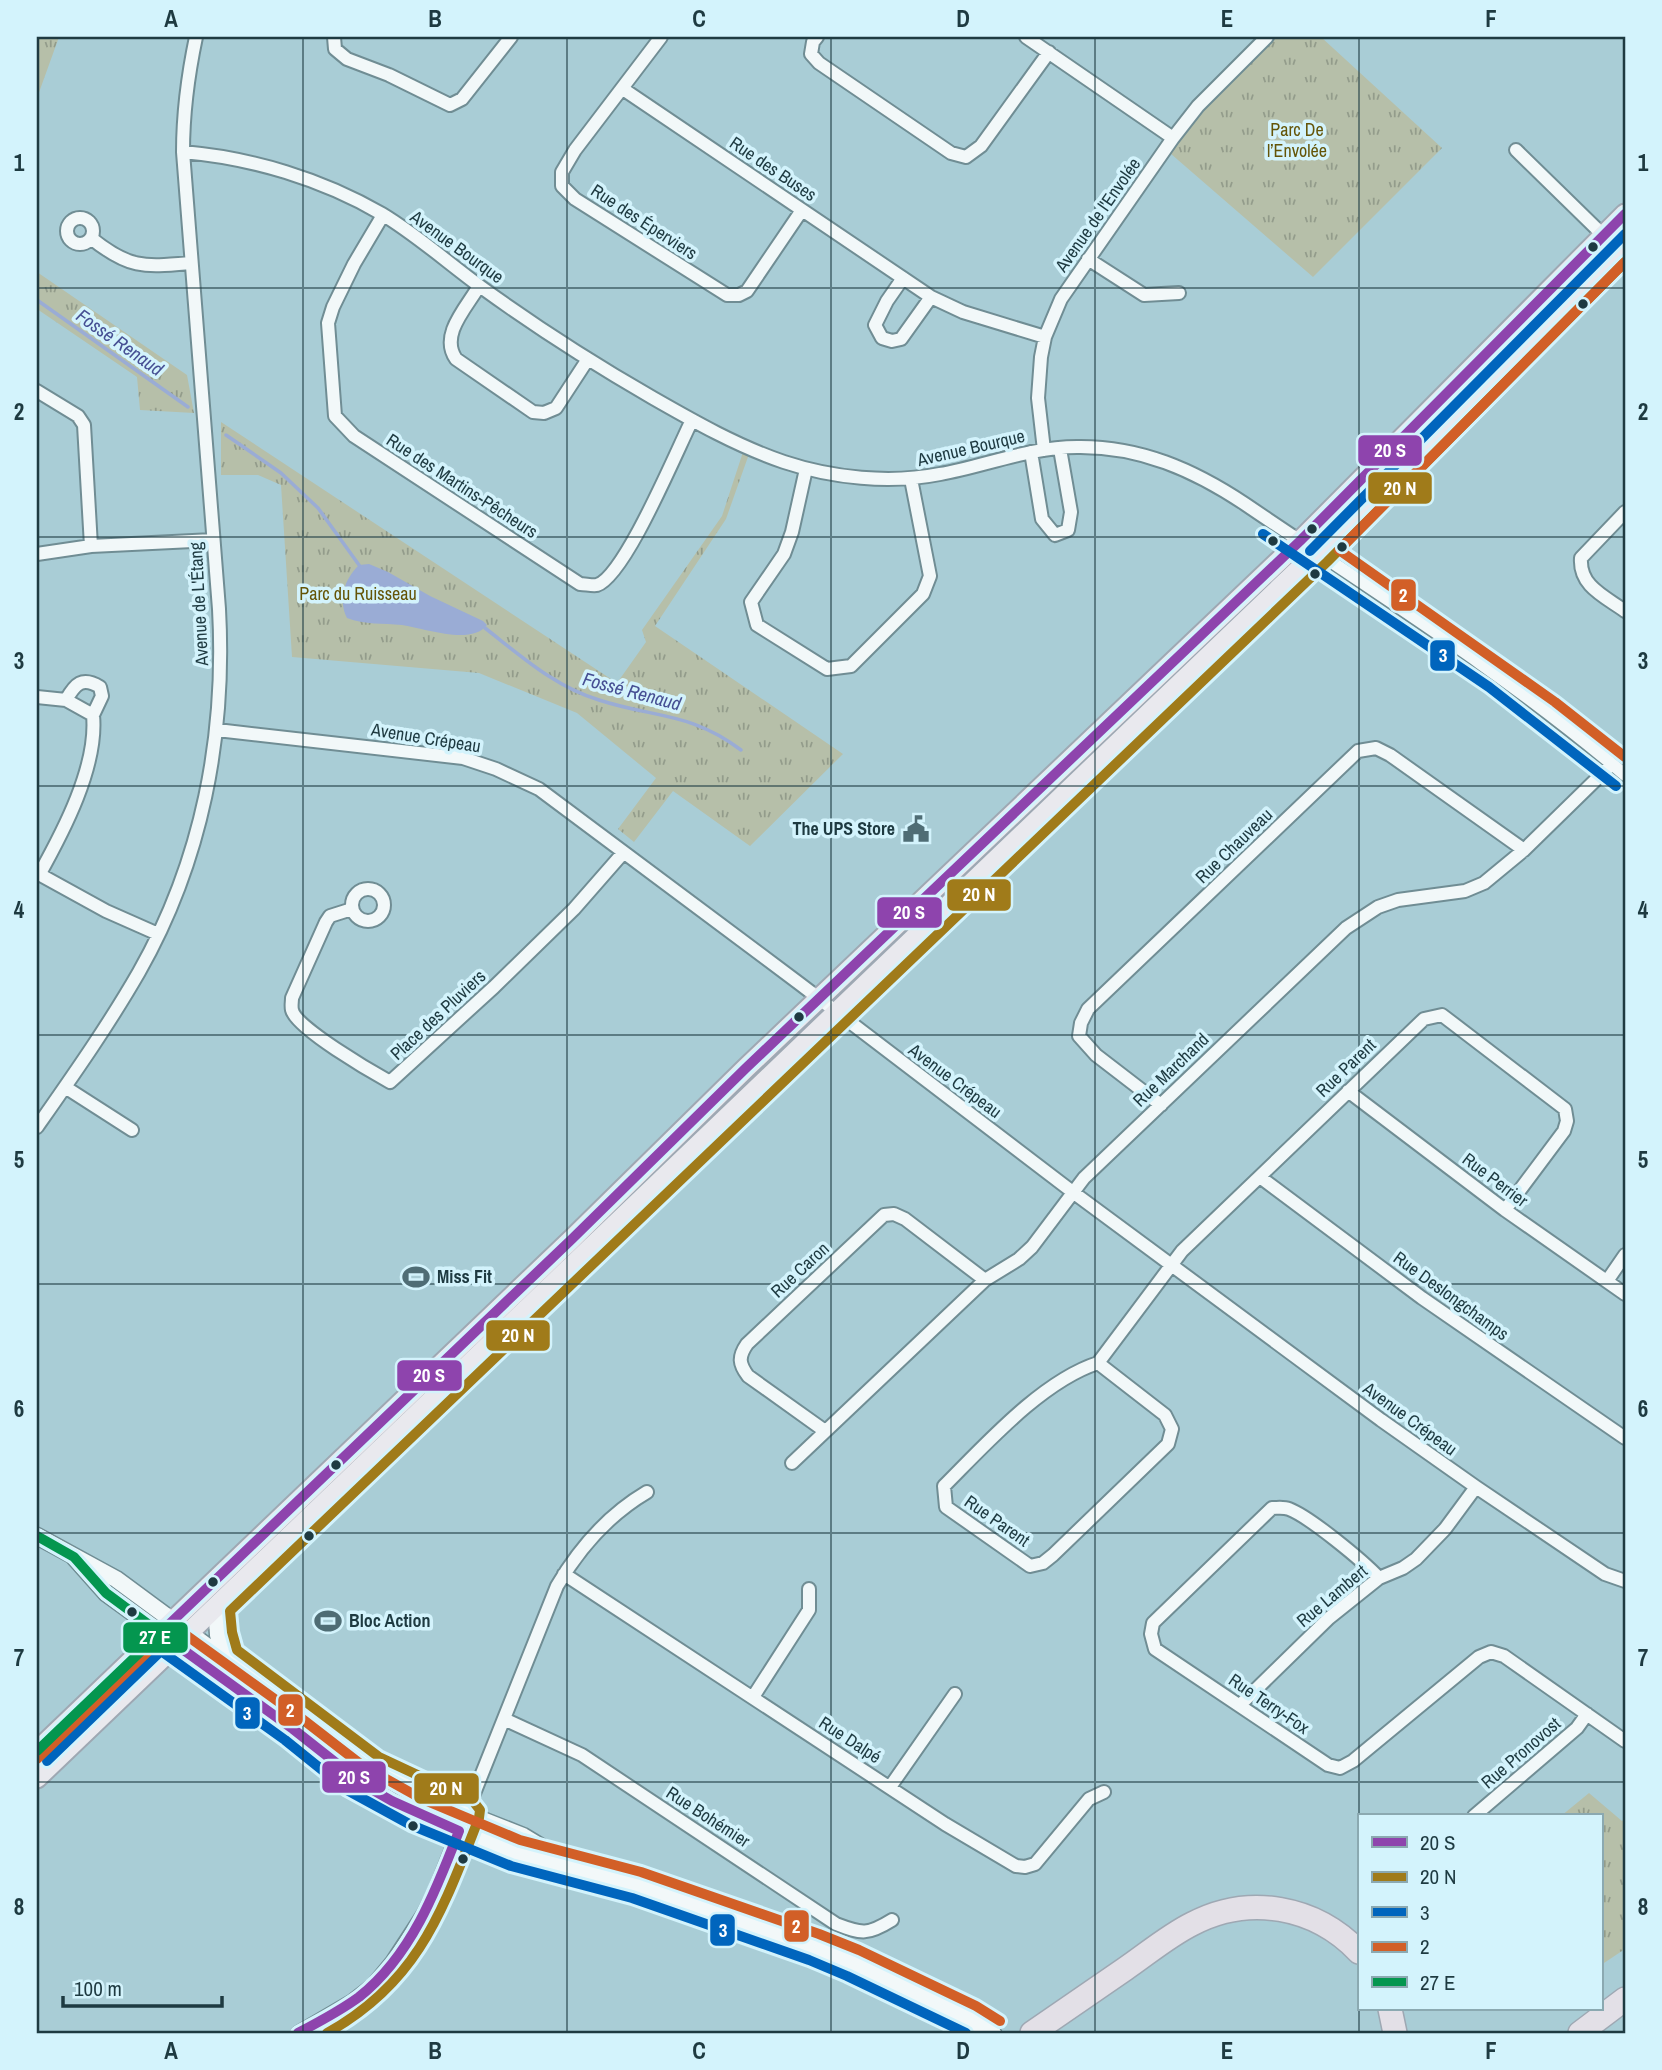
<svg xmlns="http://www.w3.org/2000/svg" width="1662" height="2070" viewBox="0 0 1662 2070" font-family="'Archivo Narrow',sans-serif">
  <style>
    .park { fill: url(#park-tufts) }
    .water { fill: #9aacd5 }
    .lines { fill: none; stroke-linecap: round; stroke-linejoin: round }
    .stream { stroke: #9aacd5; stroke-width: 3.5 }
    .minor-casing { stroke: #708d94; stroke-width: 16 }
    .tertiary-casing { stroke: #708d94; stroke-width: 19 }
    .primary-casing { stroke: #9ea8b3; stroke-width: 23 }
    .motorway-casing { stroke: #9ea8b3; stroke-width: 26 }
    .minor { stroke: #f2f8f9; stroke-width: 12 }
    .tertiary { stroke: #f2f8f9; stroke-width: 16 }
    .primary { stroke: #e9e9ee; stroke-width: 19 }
    .motorway { stroke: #e3e0e7; stroke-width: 23 }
    .bus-1-casing { stroke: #d3f3fc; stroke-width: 16 }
    .bus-2-casing { stroke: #d3f3fc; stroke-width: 16 }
    .bus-3-casing { stroke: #d3f3fc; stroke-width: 16 }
    .bus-4-casing { stroke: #d3f3fc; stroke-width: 16 }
    .bus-5-casing { stroke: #d3f3fc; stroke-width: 16 }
    .bus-1 { stroke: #8e44ad; stroke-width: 10 }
    .bus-2 { stroke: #a07b1a; stroke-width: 10 }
    .bus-3 { stroke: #0065bd; stroke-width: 10 }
    .bus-4 { stroke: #d25f27; stroke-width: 10 }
    .bus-5 { stroke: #04964f; stroke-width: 10 }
    .grid { fill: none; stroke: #1e3a41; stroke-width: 2; stroke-opacity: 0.55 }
    .bus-dot { fill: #1e3a41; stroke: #d3f3fc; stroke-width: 2.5 }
    .labels { text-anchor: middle; stroke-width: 7; stroke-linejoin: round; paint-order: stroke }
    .park-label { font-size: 18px; fill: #645407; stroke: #d3f3fc }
    .street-label { font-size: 18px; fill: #1e3a41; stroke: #d3f3fc }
    .poi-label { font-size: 18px; font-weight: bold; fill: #1e3a41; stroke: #d3f3fc; text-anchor: start }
    .water-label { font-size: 19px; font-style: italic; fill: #464f93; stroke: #d3f3fc }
    .line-badge { stroke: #d3f3fc; stroke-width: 2.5 }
    .badge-label { font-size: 19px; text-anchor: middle; font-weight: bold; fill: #fff }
    .neatline { fill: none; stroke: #1e3a41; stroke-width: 2.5 }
    .grid-label { font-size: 23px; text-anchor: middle; font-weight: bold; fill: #1e3a41 }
  </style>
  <defs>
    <pattern id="park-tufts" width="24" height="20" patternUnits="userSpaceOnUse" patternTransform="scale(1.75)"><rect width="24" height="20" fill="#b6bfa9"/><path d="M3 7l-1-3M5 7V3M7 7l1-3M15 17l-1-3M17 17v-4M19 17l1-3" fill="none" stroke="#939c8b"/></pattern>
  </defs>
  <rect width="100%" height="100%" fill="#a9cdd6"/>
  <path class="park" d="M 37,37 L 59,37 L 37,98 Z
    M 1260,37 L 1321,37 L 1442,148 L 1313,277 L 1163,147 Z
    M 37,272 L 187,375 L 194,413 L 140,410 L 137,377 L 37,309 Z
    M 221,422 L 617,683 L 646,642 L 642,630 L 722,516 L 743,452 L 749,454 L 726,519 L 655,626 L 843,754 L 750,846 L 673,791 L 634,842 L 618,829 L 656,778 L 577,713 L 479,673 L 292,657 L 281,485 L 258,475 L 221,475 Z
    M 1589,1793 L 1622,1821 L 1625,1818 L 1625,1949 L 1601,1965 L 1601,1816 L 1561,1816 Z"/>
  <path class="water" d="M 369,564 L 388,572 L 430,596 L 483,621 L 487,625 C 471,646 424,628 402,625 C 383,623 365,625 347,618 C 338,599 344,580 359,565 Z"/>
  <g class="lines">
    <path class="stream" d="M 37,300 L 188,407
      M 226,435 L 281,473 L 318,508 L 359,565
      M 485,628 C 521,656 555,687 599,700 C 654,718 691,712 741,750"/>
    <defs>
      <path id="minor" d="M 334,37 L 335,49 L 347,59 L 389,75 L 450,105 L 462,99 L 511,37
        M 661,37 L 575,150 L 562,172 L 562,186 L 575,199 L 727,295 L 739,295 L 747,291 L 802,210
        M 817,37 L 813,42 L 811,54 L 819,63 L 951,153 L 966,157 L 981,146 L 1049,52
        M 1026,37 L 1173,138
        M 623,89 L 931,297 L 963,312 L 1045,337
        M 1516,150 L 1604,236
        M 183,152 C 252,158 322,179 382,214 C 417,235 448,263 481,287 C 536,327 594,364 653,398 C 695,422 737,446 784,462 C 832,478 890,484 940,474 C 985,466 1030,447 1077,447 C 1140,446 1194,470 1245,504 C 1373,591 1507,674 1625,775
        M 383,215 L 354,264 L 333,307 L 328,323 L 335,416 L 354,436 L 580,584 C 585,584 593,586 597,585 C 625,576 677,450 692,420
        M67 231a13 13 0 1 1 26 0a13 13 0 1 1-26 0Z
        M 91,238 C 129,269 144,267 191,263
        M 1088,259 L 1144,295 L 1179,293
        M 903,278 L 887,301 L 875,325 L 882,338 L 892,341 L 901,339 L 931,297
        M 479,286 C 467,307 439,335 456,359 L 533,412 L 544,413 L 556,408 L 588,359
        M 37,391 L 78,416 L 84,425 L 91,546
        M 1044,450 L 1038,398 L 1041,357 L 1045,337 L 1061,299 L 1173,138 L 1198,106 L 1267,37
        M 1031,452 L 1042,519 L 1055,535 L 1068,530 L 1071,512 L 1060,449
        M 806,469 L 792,532 L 784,554 L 751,602 L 757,625 L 827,669 L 851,666 L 923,594 L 930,576 L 911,479
        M 1625,512 L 1581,558 C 1579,586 1604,596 1625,611
        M 37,554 L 91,546 L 213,540
        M 37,697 L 66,700 L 93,715 C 98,766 63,832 39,875
        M 66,700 C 75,684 82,676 100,687 L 102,696 L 93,715
        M 217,730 L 463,758 L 496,769 L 539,789 L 800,984 L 1074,1193 L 1381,1420 L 1476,1487 L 1605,1574 L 1625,1581
        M 37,873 L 106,911 L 158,934
        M352 905a16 16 0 1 1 32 0a16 16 0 1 1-32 0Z
        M 352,909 L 330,916 L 326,922 L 292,998 C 292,1002 291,1006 292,1010 C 296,1028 372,1072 390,1082 L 494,987 L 574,909 L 623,853
        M 65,1087 L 132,1130
        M 1348,1091 L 1505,1210 L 1625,1294
        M 1161,1105 L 1096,1055 L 1079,1036 L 1081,1023 L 1088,1009 L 1358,751 L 1376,748 L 1390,755 L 1524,850
        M 37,1127 C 72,1077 108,1026 139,972 C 202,861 226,736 219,609 L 183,152 C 183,113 188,75 196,37
        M 1260,1177 L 1422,1298 L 1625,1438
        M 1607,1281 L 1625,1255
        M 1098,1363 C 1042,1381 985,1445 944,1486 L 946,1507 L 1030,1566 L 1043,1563 L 1053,1555 L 1168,1444 L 1172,1429 L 1165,1415 L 1098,1363 L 1182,1251 L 1424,1019 L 1442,1015 L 1565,1109 L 1567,1121 L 1564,1131 L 1505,1210
        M 825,1431 L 748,1376 C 739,1364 738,1357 747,1344 L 884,1215 L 894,1214 L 905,1219 L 985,1280
        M 792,1463 L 985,1280 L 1019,1259 L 1032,1247 L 1084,1178 L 1346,928 L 1378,907 L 1398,900 L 1465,891 L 1484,883 L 1524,850 L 1612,764
        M 564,1574 L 945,1824 L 1016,1866 L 1025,1867 L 1035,1864 L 1089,1799 L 1104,1792
        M 1379,1578 C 1363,1561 1310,1517 1289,1509 C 1284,1507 1278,1508 1272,1508 L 1153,1623 L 1151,1634 L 1155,1649 L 1328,1765 L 1340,1768 L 1353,1761 L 1479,1657 L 1491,1652 L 1504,1656 L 1625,1741
        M 753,1697 L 809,1610 L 809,1589
        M 1240,1705 L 1329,1618 L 1379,1578 L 1403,1568 L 1416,1559 L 1445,1529 L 1476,1487
        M 504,1719 L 582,1755 L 836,1924 C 862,1934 868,1935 892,1920
        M 890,1787 L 955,1694
        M 1474,1816 L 1577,1728 L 1587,1714
        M 314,2024 L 328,2033
        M 298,2033 L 351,2002 L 373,1985 L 392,1962 L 424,1913 L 435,1891 L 557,1586 C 580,1547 608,1515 647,1492"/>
      <path id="tertiary" d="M 37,1536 L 116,1579 L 376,1771 L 452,1808 L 523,1836 L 561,1859
        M 74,1557 L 106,1593 L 293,1729 L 355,1778 L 392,1801 L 439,1823 L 516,1853 L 636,1885 L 814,1947 L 853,1963 L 970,2019 L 993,2033
        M 216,1605 L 218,1635 L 225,1658
        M 938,2012 L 970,2033"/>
      <path id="primary" d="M 37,1751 L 572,1239 L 746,1068 L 1300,541 L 1625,214
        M 37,1778 L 1317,552 L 1625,242"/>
      <path id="motorway" d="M 1390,2009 L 1395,2033
        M 1032,2033 C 1063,2012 1094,1990 1125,1969 C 1147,1954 1168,1936 1192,1924 C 1249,1894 1315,1906 1359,1952
        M 1580,2033 L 1625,1999"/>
    </defs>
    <use href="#minor" class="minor-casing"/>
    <use href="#tertiary" class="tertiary-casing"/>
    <use href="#primary" class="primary-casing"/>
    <use href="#motorway" class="motorway-casing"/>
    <use href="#minor" class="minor"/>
    <use href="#tertiary" class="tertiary"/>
    <use href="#primary" class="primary"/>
    <use href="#motorway" class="motorway"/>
    <defs>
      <path id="bus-1" d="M 298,2033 C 319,2022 340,2011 359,1997 C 411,1956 436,1891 459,1831 L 392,1801 L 364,1785 L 293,1729 L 160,1633 L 572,1239 L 746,1068 L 1300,541 L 1625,214"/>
      <path id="bus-2" d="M 327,2033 C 419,1982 442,1911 479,1818 L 480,1810 L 473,1801 L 379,1757 L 237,1650 L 232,1632 L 230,1611 L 1327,562 L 1625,262"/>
      <path id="bus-3" d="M 1263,534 L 1489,687 L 1616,786
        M 1310,551 L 1625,234
        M 47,1761 L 161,1651 L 285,1740 L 347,1790 L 411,1825 L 511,1866 L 632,1898 L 809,1960 L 847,1976 L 966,2033"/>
      <path id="bus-4" d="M 1625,262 L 1339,550 L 1555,702 L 1625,757
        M 37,1759 L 166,1634 L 179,1630 L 301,1718 L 363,1766 L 422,1799 L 520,1840 L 641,1872 L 819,1934 L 859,1950 L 976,2006 L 1000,2021"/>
      <path id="bus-5" d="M 37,1536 L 74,1557 L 106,1593 L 160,1633 L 37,1751"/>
    </defs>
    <use href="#bus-1" class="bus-1-casing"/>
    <use href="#bus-2" class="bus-2-casing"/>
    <use href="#bus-3" class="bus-3-casing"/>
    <use href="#bus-4" class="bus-4-casing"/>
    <use href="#bus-5" class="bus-5-casing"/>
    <use href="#bus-1" class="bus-1"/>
    <use href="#bus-2" class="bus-2"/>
    <use href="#bus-3" class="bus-3"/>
    <use href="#bus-4" class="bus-4"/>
    <use href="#bus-5" class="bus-5"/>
  </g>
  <path class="grid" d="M 303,37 L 303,2033M 567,37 L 567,2033M 831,37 L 831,2033M 1095,37 L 1095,2033M 1359,37 L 1359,1816M 37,288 L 1625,288M 37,537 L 1625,537M 37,786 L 1625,786M 37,1035 L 1625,1035M 37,1284 L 1625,1284M 37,1533 L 1625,1533M 37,1782 L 1625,1782M 1359,2009 L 1359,2033"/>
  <defs>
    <symbol id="civic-bare" viewBox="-9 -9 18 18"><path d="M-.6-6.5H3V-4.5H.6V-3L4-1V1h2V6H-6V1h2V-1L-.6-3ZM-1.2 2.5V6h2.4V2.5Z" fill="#4f6d75" stroke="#d3f3fc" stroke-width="2.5" paint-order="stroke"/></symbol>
    <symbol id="stadium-bare" viewBox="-9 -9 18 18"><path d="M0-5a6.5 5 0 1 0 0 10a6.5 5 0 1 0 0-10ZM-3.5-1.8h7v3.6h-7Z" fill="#4f6d75" stroke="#d3f3fc" stroke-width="2.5" paint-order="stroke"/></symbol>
  </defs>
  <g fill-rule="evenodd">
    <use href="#civic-bare" x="897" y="810" width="38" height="38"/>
    <use href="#stadium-bare" x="397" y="1258" width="38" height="38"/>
    <use href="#stadium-bare" x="309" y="1602" width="38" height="38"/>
  </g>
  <g class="bus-dot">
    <circle cx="1593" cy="247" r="6"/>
    <circle cx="1583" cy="304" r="6"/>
    <circle cx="1312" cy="529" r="6"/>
    <circle cx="1273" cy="541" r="6"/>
    <circle cx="1342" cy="547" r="6"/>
    <circle cx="1315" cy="574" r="6"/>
    <circle cx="799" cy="1017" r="6"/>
    <circle cx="336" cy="1465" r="6"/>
    <circle cx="309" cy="1536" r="6"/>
    <circle cx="213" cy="1582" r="6"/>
    <circle cx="132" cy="1612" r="6"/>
    <circle cx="413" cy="1826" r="6"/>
    <circle cx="463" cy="1859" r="6"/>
  </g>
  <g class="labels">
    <g class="park-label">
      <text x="1297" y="136">Parc De<tspan x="1297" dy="21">l’Envolée</tspan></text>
      <text x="358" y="600">Parc du Ruisseau</text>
    </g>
    <g class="street-label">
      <text transform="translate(773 169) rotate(34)" y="6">Rue des Buses</text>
      <text transform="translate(1098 215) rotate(-55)" y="6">Avenue de l'Envolée</text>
      <text transform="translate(644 222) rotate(33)" y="6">Rue des Éperviers</text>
      <text transform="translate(457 247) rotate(36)" y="6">Avenue Bourque</text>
      <text transform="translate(971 448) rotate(-13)" y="6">Avenue Bourque</text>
      <text transform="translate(462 486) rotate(33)" y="6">Rue des Martins-Pêcheurs</text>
      <text transform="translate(199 604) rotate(-93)" y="6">Avenue de L'Étang</text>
      <text transform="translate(426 738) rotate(9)" y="6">Avenue Crépeau</text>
      <text transform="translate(1234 846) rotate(-44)" y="6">Rue Chauveau</text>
      <text transform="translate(438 1015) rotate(-43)" y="6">Place des Pluviers</text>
      <text transform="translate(1346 1068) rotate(-44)" y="6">Rue Parent</text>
      <text transform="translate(1171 1070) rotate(-44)" y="6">Rue Marchand</text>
      <text transform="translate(955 1081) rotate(37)" y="6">Avenue Crépeau</text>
      <text transform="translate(1495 1180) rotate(37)" y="6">Rue Perrier</text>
      <text transform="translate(800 1270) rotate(-43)" y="6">Rue Caron</text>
      <text transform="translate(1451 1296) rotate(36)" y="6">Rue Deslongchamps</text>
      <text transform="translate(1410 1419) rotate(36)" y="6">Avenue Crépeau</text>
      <text transform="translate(997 1521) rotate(35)" y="6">Rue Parent</text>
      <text transform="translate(1332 1596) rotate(-40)" y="6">Rue Lambert</text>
      <text transform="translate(1269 1704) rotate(34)" y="6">Rue Terry-Fox</text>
      <text transform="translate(850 1740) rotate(33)" y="6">Rue Dalpé</text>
      <text transform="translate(1521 1753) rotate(-41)" y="6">Rue Pronovost</text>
      <text transform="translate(708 1817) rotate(33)" y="6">Rue Bohémier</text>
    </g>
    <g class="poi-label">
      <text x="895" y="835" text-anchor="end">The UPS Store</text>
      <text x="437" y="1283">Miss Fit</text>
      <text x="349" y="1627">Bloc Action</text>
    </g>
    <g class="water-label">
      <text transform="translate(120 342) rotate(35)" y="7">Fossé Renaud</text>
      <text transform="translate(632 691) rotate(15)" y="7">Fossé Renaud</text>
    </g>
  </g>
  <g class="line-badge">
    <rect x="1357" y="434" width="66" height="33" rx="7" fill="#8e44ad"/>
    <rect x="1367" y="471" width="66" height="34" rx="7" fill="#a07b1a"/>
    <rect x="1390" y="578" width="27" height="34" rx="7" fill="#d25f27"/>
    <rect x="1429" y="639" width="27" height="33" rx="7" fill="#0065bd"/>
    <rect x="946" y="878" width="66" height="34" rx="7" fill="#a07b1a"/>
    <rect x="876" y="896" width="67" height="33" rx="7" fill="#8e44ad"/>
    <rect x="485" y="1319" width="66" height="33" rx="7" fill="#a07b1a"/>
    <rect x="396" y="1359" width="67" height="33" rx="7" fill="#8e44ad"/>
    <rect x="122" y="1621" width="67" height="33" rx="7" fill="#04964f"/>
    <rect x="277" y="1693" width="27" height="34" rx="7" fill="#d25f27"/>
    <rect x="234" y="1696" width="27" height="34" rx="7" fill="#0065bd"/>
    <rect x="321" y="1760" width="66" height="34" rx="7" fill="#8e44ad"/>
    <rect x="413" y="1772" width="67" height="33" rx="7" fill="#a07b1a"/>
    <rect x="783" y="1909" width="27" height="34" rx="7" fill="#d25f27"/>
    <rect x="709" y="1913" width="27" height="34" rx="7" fill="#0065bd"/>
  </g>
  <g class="badge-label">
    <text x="1390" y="457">20 S</text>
    <text x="1400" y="495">20 N</text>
    <text x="1403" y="602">2</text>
    <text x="1443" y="662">3</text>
    <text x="979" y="901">20 N</text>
    <text x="909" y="919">20 S</text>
    <text x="518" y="1342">20 N</text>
    <text x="429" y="1382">20 S</text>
    <text x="155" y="1644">27 E</text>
    <text x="290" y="1717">2</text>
    <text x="247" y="1720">3</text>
    <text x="354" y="1784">20 S</text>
    <text x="446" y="1795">20 N</text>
    <text x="796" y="1933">2</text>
    <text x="723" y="1937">3</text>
  </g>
  <rect width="1662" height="2070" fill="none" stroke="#d3f3fc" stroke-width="77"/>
  <rect x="1358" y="1814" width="245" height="196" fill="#d3f3fc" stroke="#8ba9b1" stroke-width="2"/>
  <rect x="1372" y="1837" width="35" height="10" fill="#8e44ad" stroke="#8ba9b1" stroke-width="2"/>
  <text x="1420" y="1850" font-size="21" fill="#1e3a41">20 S</text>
  <rect x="1372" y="1872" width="35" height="10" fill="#a07b1a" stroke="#8ba9b1" stroke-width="2"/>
  <text x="1420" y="1884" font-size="21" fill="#1e3a41">20 N</text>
  <rect x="1372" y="1907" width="35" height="10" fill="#0065bd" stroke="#8ba9b1" stroke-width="2"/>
  <text x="1420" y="1920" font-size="21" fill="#1e3a41">3</text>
  <rect x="1372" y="1942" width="35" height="10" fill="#d25f27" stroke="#8ba9b1" stroke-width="2"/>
  <text x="1420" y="1954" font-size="21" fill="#1e3a41">2</text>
  <rect x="1372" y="1977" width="35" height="10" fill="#04964f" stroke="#8ba9b1" stroke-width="2"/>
  <text x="1420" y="1990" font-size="21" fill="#1e3a41">27 E</text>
  <path d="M63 1996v10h159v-10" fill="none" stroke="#1e3a41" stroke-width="3.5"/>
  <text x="74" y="1996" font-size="21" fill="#1e3a41" stroke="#d3f3fc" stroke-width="5" paint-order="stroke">100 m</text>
  <rect x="38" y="38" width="1586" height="1994" class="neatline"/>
  <g class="grid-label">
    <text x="171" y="27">A</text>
    <text x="435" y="27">B</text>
    <text x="699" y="27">C</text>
    <text x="963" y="27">D</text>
    <text x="1227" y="27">E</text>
    <text x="1491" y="27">F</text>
    <text x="19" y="171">1</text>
    <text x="1643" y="171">1</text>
    <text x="19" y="420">2</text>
    <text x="1643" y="420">2</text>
    <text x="19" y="669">3</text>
    <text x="1643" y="669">3</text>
    <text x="19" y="918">4</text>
    <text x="1643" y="918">4</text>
    <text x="19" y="1168">5</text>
    <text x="1643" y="1168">5</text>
    <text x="19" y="1417">6</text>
    <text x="1643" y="1417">6</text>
    <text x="19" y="1666">7</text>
    <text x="1643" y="1666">7</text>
    <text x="19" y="1915">8</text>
    <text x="1643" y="1915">8</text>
    <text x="171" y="2059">A</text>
    <text x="435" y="2059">B</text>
    <text x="699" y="2059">C</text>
    <text x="963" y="2059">D</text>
    <text x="1227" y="2059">E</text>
    <text x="1491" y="2059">F</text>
  </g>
</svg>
